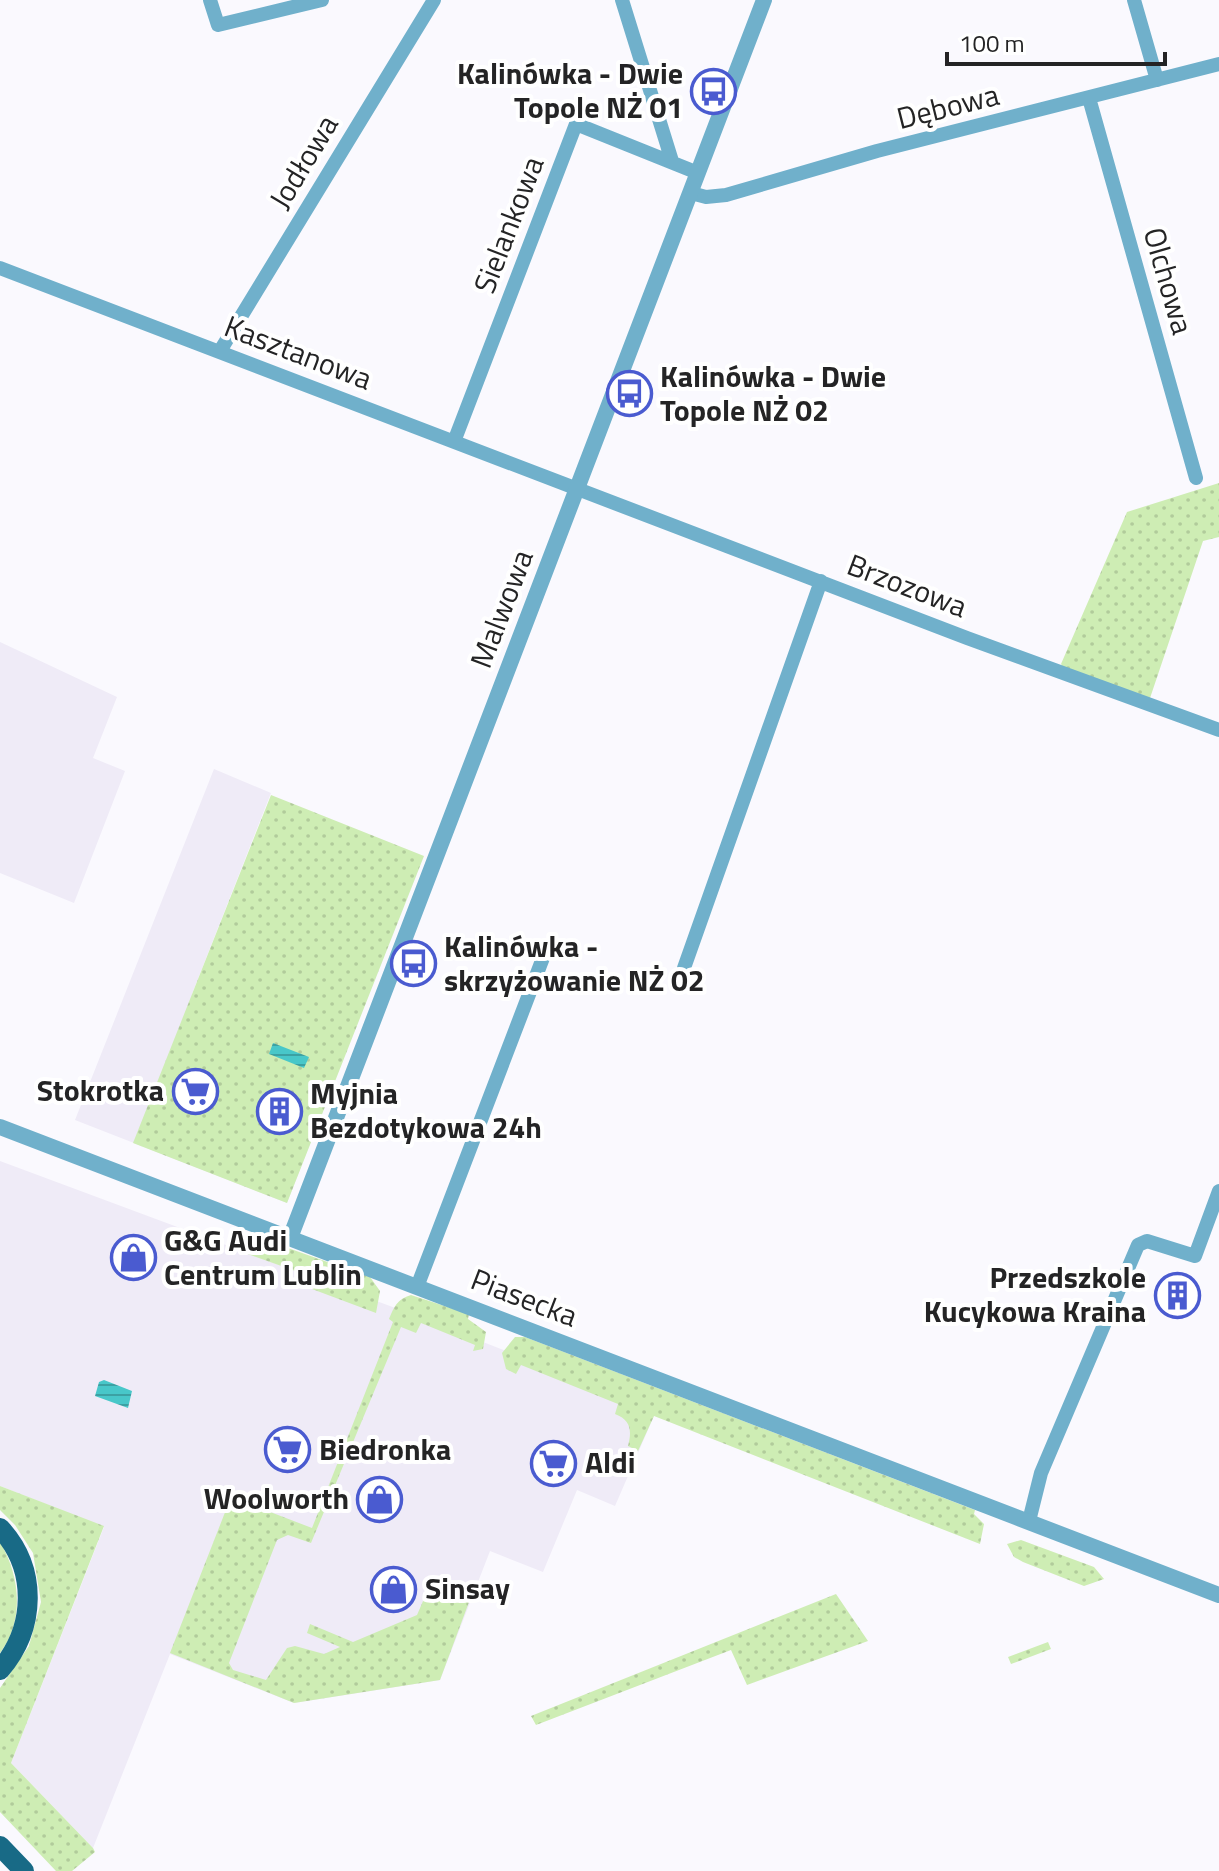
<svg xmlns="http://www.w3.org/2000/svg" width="1219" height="1871" viewBox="0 0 1219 1871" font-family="'Titillium Web',sans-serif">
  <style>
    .built { fill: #efebf7 }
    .grass { fill: url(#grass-dots) }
    .water { fill: url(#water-rules) }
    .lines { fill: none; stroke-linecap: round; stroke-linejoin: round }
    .minor { stroke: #70b0cb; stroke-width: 14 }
    .tertiary { stroke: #70b0cb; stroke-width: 16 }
    .primary { stroke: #186a86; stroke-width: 20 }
    .labels { text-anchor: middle; stroke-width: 8; stroke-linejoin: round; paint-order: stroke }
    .poi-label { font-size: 30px; font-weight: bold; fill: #242425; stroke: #fff; text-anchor: start }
    .street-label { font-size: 30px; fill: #242425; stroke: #fff }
  </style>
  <defs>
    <pattern id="grass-dots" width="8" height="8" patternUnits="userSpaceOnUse" patternTransform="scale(2)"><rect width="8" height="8" fill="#ceedb4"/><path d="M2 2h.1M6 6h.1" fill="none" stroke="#b1cb9b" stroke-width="1.8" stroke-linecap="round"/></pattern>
    <pattern id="water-rules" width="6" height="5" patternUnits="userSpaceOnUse" patternTransform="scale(2)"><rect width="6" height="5" fill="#48c7c9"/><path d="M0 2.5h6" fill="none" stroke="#3ca1a3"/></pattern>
  </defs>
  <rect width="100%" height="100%" fill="#faf9fe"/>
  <path class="built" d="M 0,642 L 117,697 L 93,758 L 125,771 L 74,903 L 0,873 Z
    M 214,769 L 271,793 L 192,994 L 346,1051 L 287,1203 L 75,1120 Z
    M 0,1161 L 398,1309 L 545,1366 L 654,1416 L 615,1506 L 577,1490 L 543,1572 L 490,1551 L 440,1680 L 294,1703 L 170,1654 L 93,1848 L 11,1763 L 104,1527 L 0,1486 Z"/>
  <path class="grass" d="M 1219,483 L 1219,537 L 1203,541 L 1148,704 L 1067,674 L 1061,664 L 1127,512 Z
    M 271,795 L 424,856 L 287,1203 L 133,1143 Z
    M 240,1231 L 370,1277 L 380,1291 L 376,1313 L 312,1289 L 315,1278 L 228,1247 L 231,1235 Z
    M 411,1295 L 469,1314 L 468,1319 L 486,1332 L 483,1349 L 473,1351 L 475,1345 L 421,1323 L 416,1333 L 401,1327 L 311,1543 L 288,1535 L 277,1540 L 229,1663 L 233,1670 L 266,1680 L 287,1648 L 295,1646 L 324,1654 L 340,1647 L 307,1633 L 310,1624 L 353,1642 L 417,1615 L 433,1578 L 472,1594 L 440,1680 L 294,1703 L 170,1653 L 231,1497 L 312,1528 L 393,1322 L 389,1319 C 394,1307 397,1299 411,1295 Z
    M 515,1337 L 525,1337 L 975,1510 L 974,1514 L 984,1524 L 980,1544 L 654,1416 L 638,1451 L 628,1446 C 632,1431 631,1420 615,1414 L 618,1404 L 521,1365 L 516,1374 L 506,1369 L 502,1353 Z
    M 0,1486 L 104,1526 L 11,1763 L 93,1848 L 95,1852 L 72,1871 L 56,1871 L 0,1812 L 0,1688 L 29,1646 L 41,1602 L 33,1553 L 15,1525 L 0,1510 Z
    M 1021,1540 L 1094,1567 L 1104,1579 L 1084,1586 L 1023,1562 L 1014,1557 L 1007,1544 Z
    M 0,1542 C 20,1575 25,1621 0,1653 Z
    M 836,1594 L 868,1641 L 747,1685 L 731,1650 L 536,1725 L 531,1716 Z
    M 1048,1642 L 1051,1649 L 1011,1664 L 1008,1657 Z"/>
  <path class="water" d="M 273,1043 L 309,1057 L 304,1068 L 269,1054 Z
    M 104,1380 L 132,1391 L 128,1408 L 95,1396 L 99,1382 Z"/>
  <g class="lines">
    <path class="minor" d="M 210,0 L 218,25 L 322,0
      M 622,0 L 672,161
      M 1134,0 L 1157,80
      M 1089,98 L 1196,478
      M 691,193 L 706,197 L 726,195 L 877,151 L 1219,64
      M 0,268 L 967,638 L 1219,730
      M 220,351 L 434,0
      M 455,439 L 576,124 L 698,173
      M 684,968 L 821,581
      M 417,1287 L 546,950
      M 1029,1521 L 1041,1473 L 1138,1245 L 1147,1241 L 1195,1256 L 1219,1191"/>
    <path class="tertiary" d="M 0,1127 L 1219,1595
      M 290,1238 L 764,0"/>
    <path class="primary" d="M 0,1528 C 38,1569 36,1628 0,1670
      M 0,1846 L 24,1871"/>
  </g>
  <defs>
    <symbol id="bus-ring" viewBox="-11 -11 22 22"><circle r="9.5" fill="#fff" stroke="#4a5bd0" stroke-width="1.5"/><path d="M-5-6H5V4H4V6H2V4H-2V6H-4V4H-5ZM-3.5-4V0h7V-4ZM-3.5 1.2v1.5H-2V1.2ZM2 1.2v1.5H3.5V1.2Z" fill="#4a5bd0"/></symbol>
    <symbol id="supermarket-ring" viewBox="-11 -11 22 22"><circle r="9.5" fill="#fff" stroke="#4a5bd0" stroke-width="1.5"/><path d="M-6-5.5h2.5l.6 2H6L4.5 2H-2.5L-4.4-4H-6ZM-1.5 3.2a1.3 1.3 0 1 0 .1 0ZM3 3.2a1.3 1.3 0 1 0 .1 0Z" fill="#4a5bd0"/></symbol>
    <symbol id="building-ring" viewBox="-11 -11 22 22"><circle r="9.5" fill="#fff" stroke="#4a5bd0" stroke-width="1.5"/><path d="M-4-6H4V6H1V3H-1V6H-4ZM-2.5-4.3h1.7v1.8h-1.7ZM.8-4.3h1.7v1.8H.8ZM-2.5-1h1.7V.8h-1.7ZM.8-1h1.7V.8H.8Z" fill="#4a5bd0"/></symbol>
    <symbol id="shop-ring" viewBox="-11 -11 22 22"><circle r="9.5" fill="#fff" stroke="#4a5bd0" stroke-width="1.5"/><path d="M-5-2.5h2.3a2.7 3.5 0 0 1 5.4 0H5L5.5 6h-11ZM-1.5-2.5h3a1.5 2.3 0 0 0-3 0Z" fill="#4a5bd0"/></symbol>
  </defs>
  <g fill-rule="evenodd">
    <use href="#bus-ring" x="688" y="66" width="51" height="51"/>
    <use href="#bus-ring" x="604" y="368" width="51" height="51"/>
    <use href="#bus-ring" x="388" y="938" width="51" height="51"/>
    <use href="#supermarket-ring" x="170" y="1066" width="51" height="51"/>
    <use href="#building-ring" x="254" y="1086" width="51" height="51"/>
    <use href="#shop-ring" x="108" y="1232" width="51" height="51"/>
    <use href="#building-ring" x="1152" y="1270" width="51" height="51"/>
    <use href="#supermarket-ring" x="262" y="1424" width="51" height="51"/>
    <use href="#supermarket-ring" x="528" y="1438" width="51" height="51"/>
    <use href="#shop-ring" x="354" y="1474" width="51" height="51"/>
    <use href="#shop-ring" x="368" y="1564" width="51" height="51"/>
  </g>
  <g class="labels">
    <g class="poi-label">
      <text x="683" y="84" text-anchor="end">Kalinówka - Dwie<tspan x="683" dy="34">Topole NŻ 01</tspan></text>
      <text x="660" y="387">Kalinówka - Dwie<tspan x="660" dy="34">Topole NŻ 02</tspan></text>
      <text x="444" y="957">Kalinówka -<tspan x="444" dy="34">skrzyżowanie NŻ 02</tspan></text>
      <text x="164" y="1101" text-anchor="end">Stokrotka</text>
      <text x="310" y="1104">Myjnia<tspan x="310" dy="34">Bezdotykowa 24h</tspan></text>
      <text x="164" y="1251">G&amp;G Audi<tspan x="164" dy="34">Centrum Lublin</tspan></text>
      <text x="1146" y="1288" text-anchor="end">Przedszkole<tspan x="1146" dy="34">Kucykowa Kraina</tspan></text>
      <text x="319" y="1460">Biedronka</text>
      <text x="585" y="1473">Aldi</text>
      <text x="349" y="1509" text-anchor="end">Woolworth</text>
      <text x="425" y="1599">Sinsay</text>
    </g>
    <g class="street-label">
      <text transform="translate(948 107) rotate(-14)" y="10">Dębowa</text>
      <text transform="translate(304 162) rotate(-59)" y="10">Jodłowa</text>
      <text transform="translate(509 225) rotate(-69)" y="10">Sielankowa</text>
      <text transform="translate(1168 281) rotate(74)" y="10">Olchowa</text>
      <text transform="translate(298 353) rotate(21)" y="10">Kasztanowa</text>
      <text transform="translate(907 586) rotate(21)" y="10">Brzozowa</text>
      <text transform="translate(502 609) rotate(-69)" y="10">Malwowa</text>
      <text transform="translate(524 1298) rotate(21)" y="10">Piasecka</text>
    </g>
  </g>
  <path d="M947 52v12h218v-12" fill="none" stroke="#242425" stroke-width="4"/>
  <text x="959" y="52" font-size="24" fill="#242425" stroke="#ffffff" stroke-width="6" paint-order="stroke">100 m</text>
</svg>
